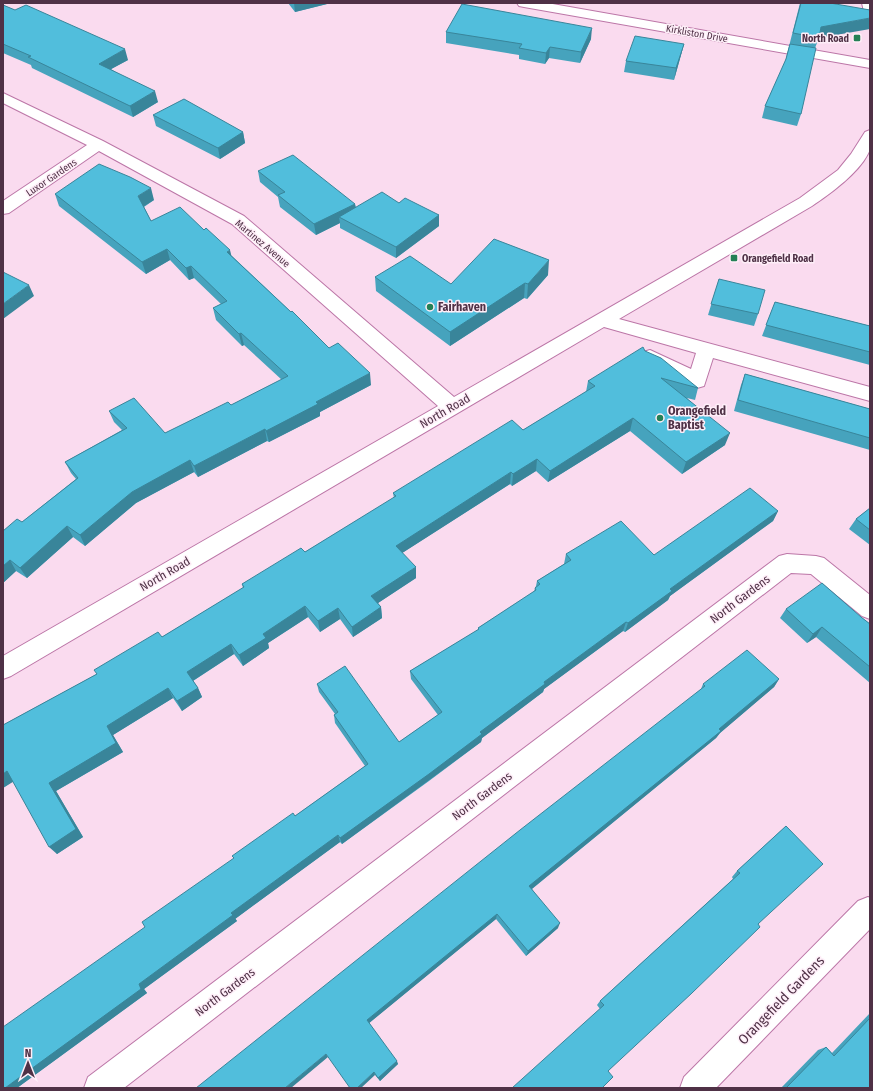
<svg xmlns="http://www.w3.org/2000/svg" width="873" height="1091" viewBox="0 0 873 1091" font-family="'Fira Sans Condensed',sans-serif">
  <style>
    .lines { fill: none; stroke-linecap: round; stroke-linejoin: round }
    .minor-casing { stroke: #bc76a7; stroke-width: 2 }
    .minor { fill: #fff; fill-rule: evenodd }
    .wall { fill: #46a3bd }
    .shaded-wall { fill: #39859a }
    .building { fill: #51bedc; stroke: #39859a }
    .poi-dot { fill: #248056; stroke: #feeef8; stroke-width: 1.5 }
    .labels { text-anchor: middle; stroke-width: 3; stroke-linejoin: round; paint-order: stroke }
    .far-street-label { font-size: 10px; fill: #4f3146; stroke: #feeef8 }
    .far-poi-label { font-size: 10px; font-weight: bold; fill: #4f3146; stroke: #feeef8; text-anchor: end }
    .poi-label { font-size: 12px; font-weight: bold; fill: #4f3146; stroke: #feeef8; text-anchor: start }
    .street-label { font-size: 12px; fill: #4f3146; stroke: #feeef8 }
    .near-street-label { font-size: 14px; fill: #4f3146; stroke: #feeef8 }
  </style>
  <rect width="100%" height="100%" fill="#fadbef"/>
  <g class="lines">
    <defs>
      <path id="minor" d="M 517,3 L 547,3 L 870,60 L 870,68 L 524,7 L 519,6 Z
        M 862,3 L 870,3 L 870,17 L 865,16 Z
        M 3,93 L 103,141 L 244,216 L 454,397 L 800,198 L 838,170 L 851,154 L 865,132 L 870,130 C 870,136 871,144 870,149 C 863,170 830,194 812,206 L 619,319 L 870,387 L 870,401 L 713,358 L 704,386 L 697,388 L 643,362 L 641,357 L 643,352 L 650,350 L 691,369 L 696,353 L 604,327 L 11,676 L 3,679 L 3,656 L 438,406 L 232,224 L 99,151 L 9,213 L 3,214 L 3,201 L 87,145 L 3,103 Z
        M 787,554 L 816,556 L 824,558 L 870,595 L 870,619 L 862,616 L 811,574 L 791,573 L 124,1088 L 84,1088 L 88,1077 L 779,556 Z
        M 868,897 L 870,898 L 870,929 L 716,1088 L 680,1088 L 684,1077 L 858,901 Z"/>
    </defs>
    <use href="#minor" class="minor-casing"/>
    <use href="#minor" class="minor"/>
  </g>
  <path class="wall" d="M 288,3 L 327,3 L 327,4 L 295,12 Z
    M 673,3 L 683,3 L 683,4 Z
    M 800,3 L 870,10 L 819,38 L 815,48 L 801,114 L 797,126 L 762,118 L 765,106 L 785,62 Z
    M 3,5 L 128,60 L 111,69 L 158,102 L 133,117 L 32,68 L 31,65 L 3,53 Z
    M 446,32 L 591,39 L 580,63 L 549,58 L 545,64 L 519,59 L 519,55 L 446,43 Z
    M 684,44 L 681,55 L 674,80 L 624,72 L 626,61 Z
    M 153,115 L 243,132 L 245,143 L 220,159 L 156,126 Z
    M 258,171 L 355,204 L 356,207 L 399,203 L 439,215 L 439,226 L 396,258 L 340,228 L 340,223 L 316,235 L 280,207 L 278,197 L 260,182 Z
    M 55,194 L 154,200 L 144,207 L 151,221 L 232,256 L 329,348 L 371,385 L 320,412 L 320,416 L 269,442 L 267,441 L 198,477 L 194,472 L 136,503 L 85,546 L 73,537 L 27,578 L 16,571 L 3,583 L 3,531 L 22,522 L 76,479 L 71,473 L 65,462 L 122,430 L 114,422 L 109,411 L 165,433 L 231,405 L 282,380 L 244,345 L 242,346 L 216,320 L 213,308 L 221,304 L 194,278 L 189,280 L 170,260 L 146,274 L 59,206 Z
    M 548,275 L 527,299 L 524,298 L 450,346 L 376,291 L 375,277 L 451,284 Z
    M 719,279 L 758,314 L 754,326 L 708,315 Z
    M 775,302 L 870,326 L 870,365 L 762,336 Z
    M 645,351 L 698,388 L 695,400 L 687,398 L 725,445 L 682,474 L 630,431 L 548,482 L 536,471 L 512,486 L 510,484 L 402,553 L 416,578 L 378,603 L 381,607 L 382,618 L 353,637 L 340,619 L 320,632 L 308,617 L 268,643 L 269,648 L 243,666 L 234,654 L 193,681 L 198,688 L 202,697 L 182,711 L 173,698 L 113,735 L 123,752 L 56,791 L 83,837 L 57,854 L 13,781 L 3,788 L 3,725 L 97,674 L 162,637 L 243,588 L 242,584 L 305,552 L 394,498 L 393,493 L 523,430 L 586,392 L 588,381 Z
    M 745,374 L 870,409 L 870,450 L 734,411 L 741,385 Z
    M 870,508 L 870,545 L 849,529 L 856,519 Z
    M 778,511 L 773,521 L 670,596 L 668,600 L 625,632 L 623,631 L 544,689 L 543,692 L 482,738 L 481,742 L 429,781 L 342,844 L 340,842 L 235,919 L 237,921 L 144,989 L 147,993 L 17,1088 L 145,927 L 295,816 L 365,766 L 335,723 L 334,715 L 335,714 L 319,692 L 317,684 L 399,742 L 438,715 L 411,679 L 410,671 L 478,630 L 478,628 L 534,592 L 535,588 L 536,586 L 537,581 L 564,564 L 566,554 L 654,555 Z
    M 786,609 L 861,617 L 870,624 L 870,683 L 816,637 L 807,643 L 780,618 Z
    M 779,679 L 774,687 L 720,733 L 716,738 L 532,889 L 558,928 L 526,956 L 496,919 L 369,1023 L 398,1064 L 380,1081 L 375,1075 L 328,1057 L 701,689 L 703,684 Z
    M 786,826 L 758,924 L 608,1071 L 600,1009 L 597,1005 L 600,1001 L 733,879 L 732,877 L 737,871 Z
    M 870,1013 L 870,1088 L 781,1088 L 818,1050 L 826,1047 L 832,1053 Z"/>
  <path class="shaded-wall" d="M 294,3 L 327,3 L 327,4 L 295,12 Z
    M 870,18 L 870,29 L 819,38 L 821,27 Z
    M 592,28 L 591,39 L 580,63 L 581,52 Z
    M 684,44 L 681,55 L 674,80 L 676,68 Z
    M 550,47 L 549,58 L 545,64 L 546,53 Z
    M 125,49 L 128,60 L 102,74 L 99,64 Z
    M 155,91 L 158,102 L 133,117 L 130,106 Z
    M 243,132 L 245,143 L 220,159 L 218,148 Z
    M 151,188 L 154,200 L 141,208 L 138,196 Z
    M 355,204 L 356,215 L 339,217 L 340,223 L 316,235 L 314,224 Z
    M 439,215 L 439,226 L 396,258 L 396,247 Z
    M 167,249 L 170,260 L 146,274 L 142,262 Z
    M 230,250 L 233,262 L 227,252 Z
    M 549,260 L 548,275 L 527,299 L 528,284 Z
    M 191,266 L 194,278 L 189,280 L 186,268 Z
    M 525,283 L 524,298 L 450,346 L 450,332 Z
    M 29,285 L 34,296 L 3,319 L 3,304 Z
    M 241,333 L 244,345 L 242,346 L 239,334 Z
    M 370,373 L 371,385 L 320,412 L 320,416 L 269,442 L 266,431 L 316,402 Z
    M 633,418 L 630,431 L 548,482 L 550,471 Z
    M 265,429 L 267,441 L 198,477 L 194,466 Z
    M 730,433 L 725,445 L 682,474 L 686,462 Z
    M 537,459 L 536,471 L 512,486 L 513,474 Z
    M 190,460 L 194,472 L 136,503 L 85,546 L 80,535 L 132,492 Z
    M 511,472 L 510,484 L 396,557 L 396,546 Z
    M 778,511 L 773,521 L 670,596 L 668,600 L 625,632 L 628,623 L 670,589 Z
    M 67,526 L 73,537 L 27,578 L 20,568 Z
    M 10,560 L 16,571 L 3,583 L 3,566 Z
    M 416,567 L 416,578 L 372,607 L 371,596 Z
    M 305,606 L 308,617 L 268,643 L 269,648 L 243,666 L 239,655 L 263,634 Z
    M 381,607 L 382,618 L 353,637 L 352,627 Z
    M 338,608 L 340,619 L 320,632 L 318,621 Z
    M 626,622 L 623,631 L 544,689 L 543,692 L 482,738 L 481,742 L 342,844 L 340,838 L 544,682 Z
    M 822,627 L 816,637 L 807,643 L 813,634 Z
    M 231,644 L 234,654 L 191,682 L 187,672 Z
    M 779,679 L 774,687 L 720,733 L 716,738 L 528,892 L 529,886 Z
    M 168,688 L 173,698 L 113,735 L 123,752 L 56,791 L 83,837 L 57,854 L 49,847 L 49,783 L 107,726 Z
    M 198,688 L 202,697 L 182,711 L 177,701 Z
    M 7,771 L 16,780 L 3,788 L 3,774 Z
    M 338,835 L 340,842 L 235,919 L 231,913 Z
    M 497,914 L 496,919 L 368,1024 L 367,1020 Z
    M 233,915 L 237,921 L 144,989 L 147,993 L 17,1088 L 5,1088 L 139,984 Z
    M 560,923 L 558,928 L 526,956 L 528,951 Z
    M 326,1054 L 328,1057 L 291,1088 L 285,1088 Z
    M 397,1061 L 398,1064 L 380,1081 L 378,1078 Z
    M 374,1072 L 375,1075 L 361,1088 L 357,1088 Z"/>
  <path class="building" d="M 801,3 L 830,3 L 870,10 L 870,18 L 821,27 L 819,38 L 793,33 Z
    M 462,4 L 592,28 L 581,52 L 550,47 L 546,53 L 519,48 L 522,44 L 446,32 Z
    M 3,5 L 15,10 L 26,5 L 125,49 L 99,64 L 155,91 L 130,106 L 28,57 L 31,56 L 3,44 Z
    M 635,36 L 684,44 L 676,68 L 626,61 Z
    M 790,44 L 816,48 L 801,114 L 765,106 L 786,59 Z
    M 184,99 L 243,132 L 218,148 L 153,115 Z
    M 293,155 L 355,204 L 314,224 L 278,195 L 285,192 L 258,171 Z
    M 99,164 L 130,177 L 151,188 L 138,196 L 151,221 L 180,207 L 204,230 L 206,228 L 230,250 L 227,252 L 291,312 L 292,311 L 329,348 L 338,343 L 370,373 L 316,402 L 318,404 L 266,431 L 265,429 L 194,466 L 190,460 L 132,492 L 80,535 L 67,526 L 20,568 L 10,560 L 3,566 L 3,531 L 17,519 L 22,522 L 78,478 L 65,462 L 127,428 L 109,411 L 134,398 L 165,433 L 228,402 L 231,405 L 288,376 L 241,333 L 239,334 L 213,308 L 227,301 L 191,266 L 186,268 L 167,249 L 142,262 L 55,194 Z
    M 382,192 L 399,203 L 405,198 L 439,215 L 396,247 L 339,217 Z
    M 494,239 L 549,260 L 528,284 L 525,283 L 450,332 L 375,277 L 410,256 L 451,284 Z
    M 3,272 L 29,285 L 3,304 Z
    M 719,279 L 765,290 L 758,314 L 711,304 Z
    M 775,302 L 870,326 L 870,352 L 766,325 Z
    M 643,347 L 645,351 L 661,358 L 698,388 L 661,378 L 730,433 L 686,462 L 633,418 L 550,471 L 537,459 L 513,474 L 511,472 L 396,546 L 416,567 L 371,596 L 381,607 L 352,627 L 338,608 L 318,621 L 305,606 L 263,634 L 266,638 L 239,655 L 231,644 L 187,672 L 198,688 L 177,701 L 168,688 L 107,726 L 116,743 L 49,783 L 76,829 L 49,847 L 7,771 L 3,774 L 3,725 L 97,674 L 94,670 L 158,632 L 162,637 L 244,587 L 242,584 L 301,548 L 305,552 L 396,496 L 393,493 L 512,420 L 523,430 L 595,386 L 588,381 Z
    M 745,374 L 870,409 L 870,438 L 738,400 Z
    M 750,488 L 778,511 L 670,589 L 672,591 L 628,623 L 626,622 L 544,682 L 545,684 L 480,732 L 482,734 L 429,774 L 340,838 L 338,835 L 231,913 L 233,915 L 139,984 L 141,989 L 5,1088 L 3,1088 L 3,1027 L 145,927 L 142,922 L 234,858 L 232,856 L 293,813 L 295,816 L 368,764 L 334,715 L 338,712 L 317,684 L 345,666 L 399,742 L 442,712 L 410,671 L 479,629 L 478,628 L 536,590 L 535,588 L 540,584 L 537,581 L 571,560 L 566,554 L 621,521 L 654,555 Z
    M 870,508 L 870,530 L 856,519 Z
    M 822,583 L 861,617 L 870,624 L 870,667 L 822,627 L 813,634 L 786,609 Z
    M 747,650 L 779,679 L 719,729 L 721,731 L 529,886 L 560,923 L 528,951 L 497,914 L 367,1020 L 397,1061 L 378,1078 L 374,1072 L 357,1088 L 350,1088 L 326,1054 L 285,1088 L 196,1088 L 520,830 L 705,686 L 703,684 Z
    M 786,826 L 823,864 L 758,924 L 760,927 L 692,993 L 608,1071 L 613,1077 L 602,1088 L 512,1088 L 604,1005 L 600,1001 L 740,873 L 737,871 Z
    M 870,1018 L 870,1088 L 786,1088 L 826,1047 L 834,1056 Z"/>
  <g class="poi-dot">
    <rect x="853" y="34" width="8" height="8" rx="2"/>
    <rect x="730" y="254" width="8" height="8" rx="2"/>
    <circle cx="430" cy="307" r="4"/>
    <circle cx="660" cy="418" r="4"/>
  </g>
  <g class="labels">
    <g class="far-street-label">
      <text transform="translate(697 33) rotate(10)" y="4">Kirkliston Drive</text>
      <text transform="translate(51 177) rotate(-34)" y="4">Luxor Gardens</text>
      <text transform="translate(263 243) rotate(40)" y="4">Martinez Avenue</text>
    </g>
    <g class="far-poi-label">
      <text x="849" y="42">North Road</text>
      <text x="742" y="262" text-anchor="start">Orangefield Road</text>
    </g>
    <g class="poi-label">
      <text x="438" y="311">Fairhaven</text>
      <text x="668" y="415">Orangefield<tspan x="668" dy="14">Baptist</tspan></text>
    </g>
    <g class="street-label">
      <text transform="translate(445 411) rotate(-30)" y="4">North Road</text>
      <text transform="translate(165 574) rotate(-30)" y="4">North Road</text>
      <text transform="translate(740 599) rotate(-37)" y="4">North Gardens</text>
      <text transform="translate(482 796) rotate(-37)" y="4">North Gardens</text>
      <text transform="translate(225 992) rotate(-37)" y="4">North Gardens</text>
    </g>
    <g class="near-street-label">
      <text transform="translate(781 1000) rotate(-46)" y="5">Orangefield Gardens</text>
    </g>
  </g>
  <rect width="873" height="1091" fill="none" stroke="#4f3146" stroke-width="8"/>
  <g transform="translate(28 1063)" stroke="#feeef8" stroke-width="3" paint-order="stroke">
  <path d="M0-3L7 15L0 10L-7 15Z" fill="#4f3146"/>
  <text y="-6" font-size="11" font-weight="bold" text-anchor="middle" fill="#4f3146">N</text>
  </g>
</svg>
